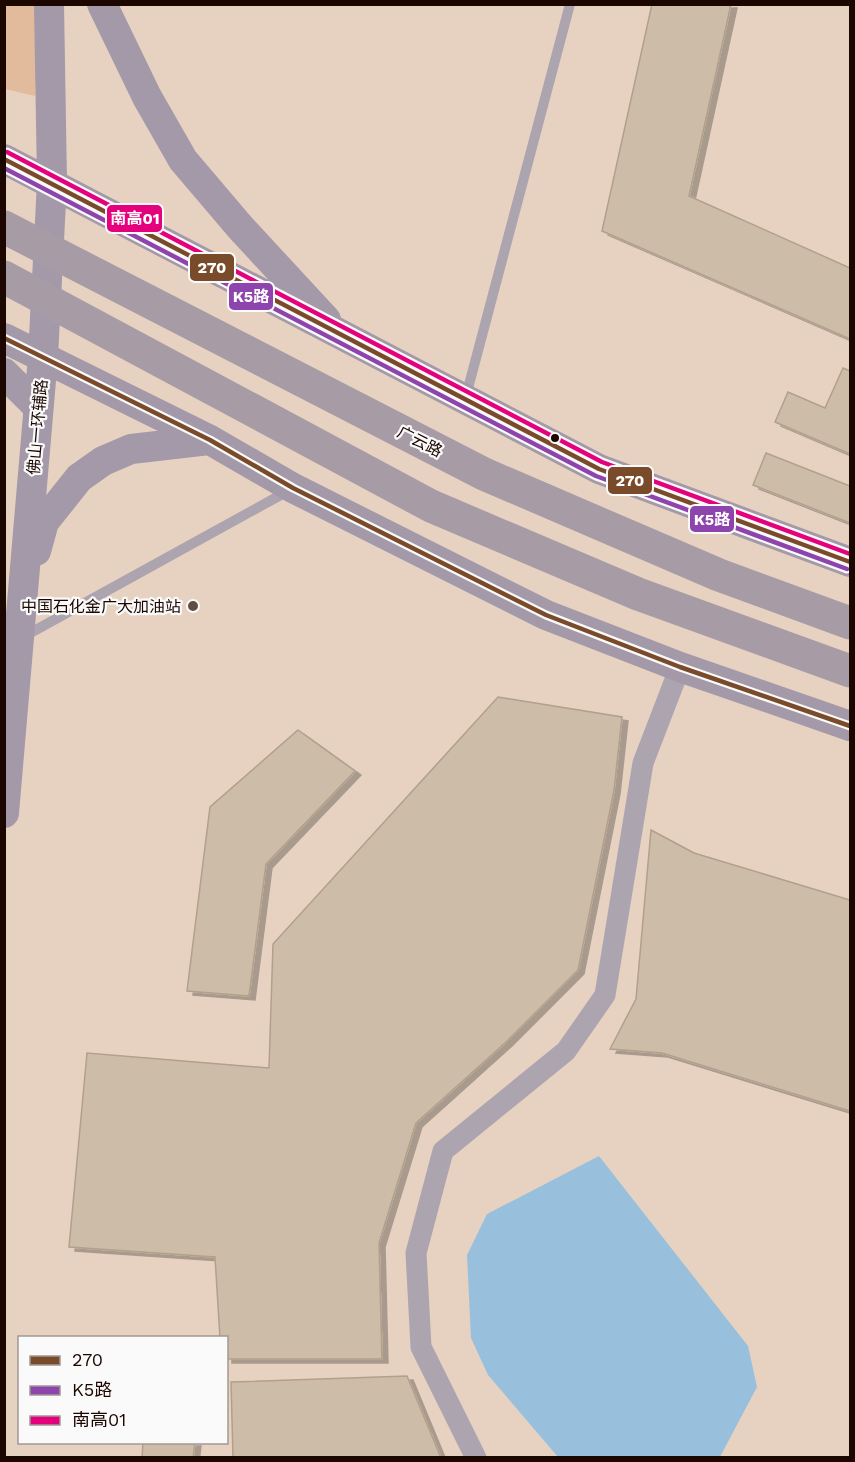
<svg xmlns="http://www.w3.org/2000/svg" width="855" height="1462" viewBox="0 0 855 1462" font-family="'Work Sans','Noto Sans SC',sans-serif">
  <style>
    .green { fill: #e2bb9c }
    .water { fill: #98c0dc }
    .building { fill: #cdbca7; stroke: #b2a08b; stroke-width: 1.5; filter: url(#shadow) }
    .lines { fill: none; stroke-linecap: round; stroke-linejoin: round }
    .service { stroke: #aca4af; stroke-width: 10 }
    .minor { stroke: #aca4af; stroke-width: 21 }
    .secondary { stroke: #a399a8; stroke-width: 30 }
    .primary-bridge { stroke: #a79ba6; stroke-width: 33 }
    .bus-1-casing { stroke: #fafafa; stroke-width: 9 }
    .bus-2-casing { stroke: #fafafa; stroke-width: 9 }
    .bus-3-casing { stroke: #fafafa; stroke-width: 9 }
    .bus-1 { stroke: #7a4b2a; stroke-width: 4.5 }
    .bus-2 { stroke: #8e44ad; stroke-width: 4.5 }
    .bus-3 { stroke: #e5007d; stroke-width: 4.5 }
    .bus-dot { fill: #1b0600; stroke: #fafafa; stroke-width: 2 }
    .poi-dot { fill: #624d44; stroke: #fafafa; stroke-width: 2 }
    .labels { text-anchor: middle; stroke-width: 4.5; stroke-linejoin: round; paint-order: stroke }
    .street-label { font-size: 16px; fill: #1b0600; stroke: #fafafa }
    .poi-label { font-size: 16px; fill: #1b0600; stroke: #fafafa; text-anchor: end }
    .line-badge { stroke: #fafafa; stroke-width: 2 }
    .badge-label { font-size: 16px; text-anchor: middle; font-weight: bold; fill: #fff }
  </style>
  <defs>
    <filter id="shadow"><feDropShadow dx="6" dy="4" stdDeviation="0" flood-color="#0004"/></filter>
  </defs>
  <rect width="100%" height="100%" fill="#e7d2c1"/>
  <path class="green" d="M 5,5 L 39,5 L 35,96 L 5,89 Z"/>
  <path class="water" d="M 599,1156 L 748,1346 L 757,1387 L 720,1457 L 558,1457 L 488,1375 L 471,1338 L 467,1255 L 487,1214 Z"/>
  <path class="building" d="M 652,4 L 731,4 L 689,196 L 850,268 L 850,339 L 602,231 Z
    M 843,368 L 850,371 L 850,454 L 775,422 L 788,392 L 825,408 Z
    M 766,453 L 850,486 L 850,523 L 753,485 Z
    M 498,697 L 622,717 L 614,790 L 578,970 L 506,1042 L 416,1123 L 379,1243 L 382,1359 L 226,1359 L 226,1338 L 220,1338 L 215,1257 L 69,1247 L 87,1053 L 269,1068 L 273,944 Z
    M 298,730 L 355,771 L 266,864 L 249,996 L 187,991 L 210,807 Z
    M 651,830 L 694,853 L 850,900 L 850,1111 L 662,1053 L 610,1049 L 636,999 Z
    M 407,1376 L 441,1458 L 233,1458 L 231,1382 Z
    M 143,1442 L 195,1442 L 193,1458 L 142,1458 Z"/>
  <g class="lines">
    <path class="service" d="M 466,396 L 570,4
      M 23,637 L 288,491"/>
    <path class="minor" d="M 476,1458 L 421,1347 L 416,1253 L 443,1151 L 566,1051 L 605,995 L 643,763 L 680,667"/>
    <path class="secondary" d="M 102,4 L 147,97 L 183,160 L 240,227 L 326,320
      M 4,159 L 599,469 L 850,562
      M 4,338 L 210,440 L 293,488 L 546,615 L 680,667 L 850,726
      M 4,373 L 37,406
      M 36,551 L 44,522 L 79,478 L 103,461 L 131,449 L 209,440
      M 4,813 L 43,357 L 52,182 L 49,4"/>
    <path class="primary-bridge" d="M 4,227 L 484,474 L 719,575 L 850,623
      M 4,277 L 431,506 L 638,594 L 850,671"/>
    <defs>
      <path id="bus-1" d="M 4,159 L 599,469 L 850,562
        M 4,338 L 210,440 L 293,488 L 546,615 L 680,667 L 850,726"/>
      <path id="bus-2" d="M 4,168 L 596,476 L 847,569"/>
      <path id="bus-3" d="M 7,152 L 602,462 L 850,554"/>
    </defs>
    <use href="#bus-1" class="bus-1-casing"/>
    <use href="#bus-2" class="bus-2-casing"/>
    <use href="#bus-3" class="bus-3-casing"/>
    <use href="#bus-1" class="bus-1"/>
    <use href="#bus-2" class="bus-2"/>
    <use href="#bus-3" class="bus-3"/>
  </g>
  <circle class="bus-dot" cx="555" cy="438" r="5"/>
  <circle class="poi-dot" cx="193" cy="606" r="6"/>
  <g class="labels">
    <g class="street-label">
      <text transform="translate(37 427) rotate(-85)" y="6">佛山一环辅路</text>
      <text transform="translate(420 441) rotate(27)" y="6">广云路</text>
    </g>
    <g class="poi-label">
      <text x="181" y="612">中国石化金广大加油站</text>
    </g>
  </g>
  <g class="line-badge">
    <rect x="106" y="204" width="57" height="29" rx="6" fill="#e5007d"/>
    <rect x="189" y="253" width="46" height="29" rx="6" fill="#7a4b2a"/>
    <rect x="228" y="282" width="46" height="29" rx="6" fill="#8e44ad"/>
    <rect x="607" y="466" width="46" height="29" rx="6" fill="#7a4b2a"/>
    <rect x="689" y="505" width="46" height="28" rx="6" fill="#8e44ad"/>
  </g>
  <g class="badge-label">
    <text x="135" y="224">南高01</text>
    <text x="212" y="273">270</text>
    <text x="251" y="302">K5路</text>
    <text x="630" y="486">270</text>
    <text x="712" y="525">K5路</text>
  </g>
  <rect width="855" height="1462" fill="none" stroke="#1b0600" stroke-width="12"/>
  <rect x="18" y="1336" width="210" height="108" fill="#fafafa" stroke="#a19896" stroke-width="1.5"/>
  <rect x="30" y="1356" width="30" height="9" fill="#7a4b2a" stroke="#a19896" stroke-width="1.5"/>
  <text x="72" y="1366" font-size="18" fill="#1b0600">270</text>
  <rect x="30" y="1386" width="30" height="9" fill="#8e44ad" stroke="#a19896" stroke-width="1.5"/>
  <text x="72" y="1396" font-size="18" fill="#1b0600">K5路</text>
  <rect x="30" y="1416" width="30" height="9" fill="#e5007d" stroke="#a19896" stroke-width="1.5"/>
  <text x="72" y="1426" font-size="18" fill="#1b0600">南高01</text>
</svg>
